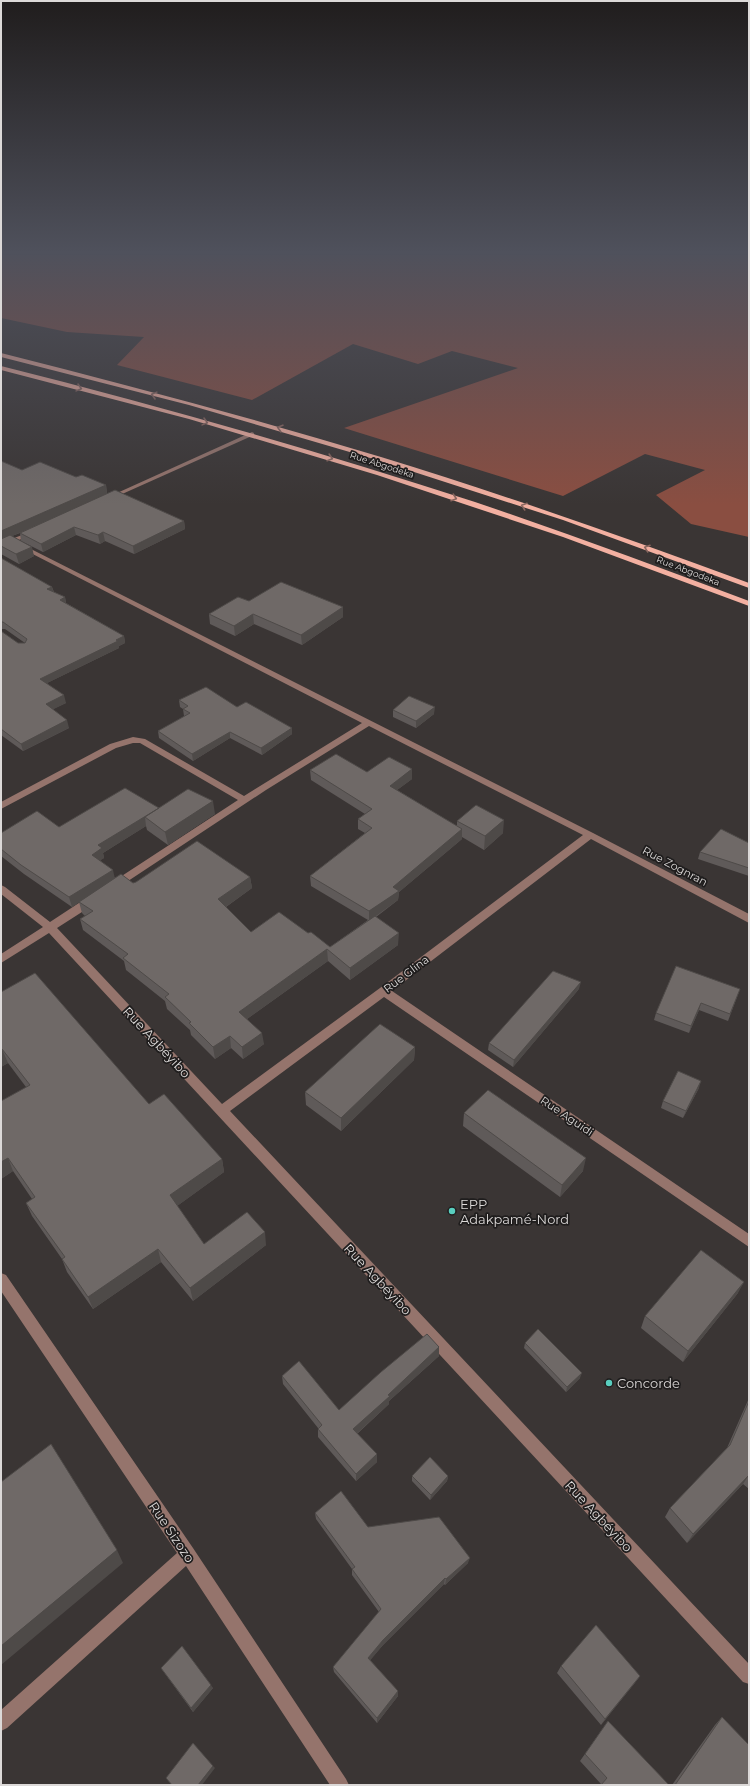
<svg xmlns="http://www.w3.org/2000/svg" width="750" height="1786" viewBox="0 0 750 1786" font-family="Montserrat,sans-serif">
  <style>
    .green { fill: #8a4e41 }
    .lines { fill: none; stroke-linecap: round; stroke-linejoin: round }
    .minor { fill: #95746c; fill-rule: evenodd }
    .major { fill: #f3b0a1; fill-rule: evenodd }
    .wall { fill: #5f5a59 }
    .shaded-wall { fill: #4e4a48 }
    .building { fill: #6f6967; stroke: #4e4a48 }
    .oneway { stroke: #89665f }
    .poi-dot { fill: #59cebf; stroke: #1f1d1d; stroke-width: 1.5 }
    .labels { text-anchor: middle; stroke-width: 3.5; stroke-linejoin: round; paint-order: stroke }
    .far-street-label { font-size: 9px; fill: #dcd9d8; stroke: #1f1d1d }
    .street-label { font-size: 11px; fill: #dcd9d8; stroke: #1f1d1d }
    .near-street-label { font-size: 13px; fill: #dcd9d8; stroke: #1f1d1d }
    .near-poi-label { font-size: 13px; fill: #dcd9d8; stroke: #1f1d1d; text-anchor: start }
  </style>
  <rect width="100%" height="100%" fill="#3a3534"/>
  <path class="green" d="M 1,255 L 749,255 L 749,537 L 691,524 L 656,495 L 705,470 L 645,454 L 563,496 L 344,428 L 518,368 L 452,351 L 418,364 L 353,344 L 252,400 L 117,365 L 144,337 L 67,332 L 1,318 Z"/>
  <g class="lines">
    <path class="minor" d="M 252,432 L 254,433 L 254,435 L 111,499 L 106,498 Z
      M 30,532 L 35,533 L 1,548 L 1,543 Z
      M 21,544 L 593,833 L 749,914 L 749,923 L 591,839 L 392,991 L 749,1234 L 749,1247 L 384,997 L 230,1111 L 749,1664 L 749,1684 L 743,1682 L 49,933 L 1,963 L 1,954 L 43,927 L 1,894 L 1,885 L 5,887 L 50,922 L 88,897 L 96,897 L 97,900 L 96,903 L 57,928 L 222,1104 L 380,988 L 583,835 L 369,726 L 266,790 L 119,887 L 111,887 L 110,885 L 111,883 L 238,800 L 140,743 L 133,743 L 116,748 L 1,809 L 1,802 L 110,744 L 133,737 L 145,739 L 244,796 L 362,723 L 19,547 L 18,546 Z
      M 1,1273 L 6,1275 L 193,1548 L 346,1779 L 349,1785 L 330,1785 L 186,1566 L 7,1728 L 1,1731 L 1,1710 L 177,1553 L 1,1291 Z"/>
    <path class="major" d="M 1,353 C 128,385 255,419 381,457 C 505,495 627,538 749,583 L 749,588 L 563,520 L 377,460 L 189,405 L 1,357 Z
      M 1,366 C 160,406 319,451 475,502 C 567,533 658,567 749,601 L 749,606 L 563,537 L 377,475 L 189,419 L 1,370 Z"/>
  </g>
  <path class="wall" d="M 1,461 L 22,470 L 76,477 L 106,485 L 107,494 L 184,521 L 185,529 L 134,554 L 105,541 L 100,544 L 76,535 L 43,552 L 21,541 L 20,533 L 12,536 L 34,556 L 19,564 L 1,554 Z
    M 1,558 L 52,587 L 54,592 L 65,597 L 66,603 L 124,636 L 125,643 L 119,646 L 119,648 L 47,683 L 66,703 L 53,709 L 69,728 L 23,751 L 1,735 L 1,631 L 18,643 L 25,643 L 5,629 L 1,629 Z
    M 249,601 L 343,607 L 343,617 L 302,645 L 254,624 L 235,636 L 210,624 L 209,614 Z
    M 179,700 L 237,707 L 292,734 L 262,755 L 230,738 L 193,761 L 159,738 L 158,731 L 185,716 L 184,716 L 183,709 L 180,707 Z
    M 393,710 L 434,714 L 416,728 L 393,717 Z
    M 310,770 L 367,772 L 412,779 L 397,790 L 457,826 L 457,821 L 503,833 L 484,850 L 462,837 L 462,839 L 399,892 L 398,900 L 376,917 L 398,945 L 350,980 L 328,961 L 247,1019 L 264,1044 L 243,1059 L 231,1048 L 215,1059 L 191,1035 L 190,1030 L 167,1009 L 165,1001 L 126,970 L 124,961 L 83,930 L 80,919 L 85,916 L 82,913 L 79,902 L 72,907 L 24,874 L 1,856 L 1,833 L 59,827 L 159,808 L 215,814 L 168,845 L 147,830 L 146,826 L 103,853 L 104,858 L 100,860 L 115,878 L 133,883 L 250,877 L 252,888 L 226,907 L 251,932 L 308,933 L 330,947 L 368,920 L 311,886 L 310,876 L 365,833 L 358,829 L 358,819 L 365,814 L 311,780 Z
    M 749,843 L 749,876 L 698,859 L 700,852 Z
    M 579,989 L 513,1067 L 488,1050 L 489,1043 Z
    M 740,989 L 728,1021 L 699,1010 L 689,1033 L 654,1020 L 656,1013 Z
    M 1,992 L 222,1159 L 224,1172 L 177,1206 L 204,1244 L 266,1245 L 193,1301 L 161,1262 L 93,1309 L 67,1272 L 62,1259 L 32,1216 L 26,1203 L 32,1199 L 13,1171 L 1,1179 L 26,1087 L 8,1063 L 1,1067 Z
    M 415,1047 L 414,1060 L 341,1131 L 306,1105 L 305,1092 Z
    M 699,1088 L 683,1118 L 661,1108 L 663,1101 Z
    M 464,1113 L 583,1171 L 560,1197 L 463,1126 Z
    M 738,1293 L 683,1362 L 641,1328 L 645,1316 Z
    M 525,1343 L 580,1378 L 566,1392 L 524,1348 Z
    M 439,1347 L 439,1356 L 389,1401 L 389,1404 L 357,1434 L 377,1462 L 356,1481 L 318,1437 L 318,1428 L 283,1384 L 282,1376 L 339,1410 Z
    M 749,1398 L 749,1489 L 743,1484 L 687,1543 L 665,1517 L 670,1508 L 727,1448 Z
    M 412,1476 L 448,1476 L 447,1481 L 430,1500 L 412,1481 Z
    M 315,1513 L 368,1527 L 468,1563 L 445,1585 L 444,1584 L 383,1645 L 370,1660 L 398,1691 L 398,1696 L 377,1723 L 334,1672 L 333,1667 L 379,1612 L 352,1575 L 352,1569 L 316,1519 Z
    M 561,1666 L 640,1676 L 601,1725 L 557,1673 Z
    M 161,1668 L 213,1688 L 193,1712 Z
    M 722,1717 L 749,1785 L 672,1785 L 715,1725 Z
    M 608,1721 L 669,1785 L 601,1785 L 601,1784 L 580,1761 Z"/>
  <path class="shaded-wall" d="M 106,485 L 107,494 L 1,541 L 1,531 Z
    M 184,521 L 185,529 L 134,554 L 133,546 Z
    M 74,527 L 76,535 L 43,552 L 41,544 Z
    M 103,532 L 105,541 L 100,544 L 98,535 Z
    M 32,547 L 34,556 L 19,564 L 16,554 Z
    M 52,587 L 54,594 L 47,589 Z
    M 65,597 L 66,605 L 60,600 Z
    M 343,607 L 343,617 L 302,645 L 301,635 Z
    M 253,614 L 254,624 L 235,636 L 234,626 Z
    M 124,636 L 125,643 L 119,646 L 119,648 L 41,686 L 40,679 Z
    M 64,695 L 66,703 L 48,712 L 46,704 Z
    M 435,707 L 434,714 L 416,728 L 416,721 Z
    M 67,720 L 69,728 L 23,751 L 21,744 Z
    M 292,728 L 292,734 L 262,755 L 261,748 Z
    M 230,732 L 230,738 L 193,761 L 192,754 Z
    M 412,769 L 412,779 L 389,796 L 390,786 Z
    M 213,801 L 215,814 L 168,845 L 165,832 Z
    M 159,808 L 145,817 L 146,826 L 103,853 L 104,858 L 95,864 L 92,855 L 98,845 Z
    M 504,820 L 503,833 L 484,850 L 485,836 Z
    M 462,829 L 462,839 L 399,892 L 398,900 L 369,921 L 369,911 L 393,887 Z
    M 113,870 L 115,879 L 72,907 L 69,897 Z
    M 250,877 L 252,888 L 220,911 L 218,899 Z
    M 399,933 L 398,945 L 350,980 L 350,968 Z
    M 327,949 L 328,961 L 240,1024 L 239,1012 Z
    M 581,982 L 579,989 L 513,1067 L 514,1060 Z
    M 701,1003 L 699,1010 L 689,1033 L 691,1026 Z
    M 262,1033 L 264,1044 L 243,1059 L 242,1047 Z
    M 230,1036 L 231,1048 L 215,1059 L 213,1047 Z
    M 415,1047 L 414,1060 L 341,1131 L 341,1118 Z
    M 2,1049 L 8,1063 L 1,1067 L 1,1050 Z
    M 701,1081 L 699,1088 L 683,1118 L 686,1111 Z
    M 8,1158 L 13,1171 L 1,1179 L 1,1162 Z
    M 586,1158 L 583,1171 L 560,1197 L 562,1185 Z
    M 222,1159 L 224,1172 L 173,1209 L 170,1195 Z
    M 265,1232 L 266,1245 L 193,1301 L 190,1288 Z
    M 158,1249 L 161,1262 L 93,1309 L 88,1297 Z
    M 744,1282 L 738,1293 L 683,1362 L 688,1351 Z
    M 439,1347 L 439,1356 L 389,1401 L 389,1404 L 353,1437 L 353,1429 L 388,1395 Z
    M 582,1373 L 580,1378 L 566,1392 L 567,1387 Z
    M 377,1454 L 377,1462 L 356,1481 L 356,1474 Z
    M 749,1475 L 743,1484 L 687,1543 L 693,1534 Z
    M 448,1476 L 447,1481 L 430,1500 L 431,1495 Z
    M 117,1550 L 123,1563 L 1,1665 L 1,1646 Z
    M 470,1558 L 468,1563 L 445,1585 L 446,1579 Z
    M 445,1578 L 444,1584 L 383,1645 L 368,1663 L 368,1658 L 383,1640 Z
    M 640,1676 L 635,1683 L 601,1725 L 605,1719 Z
    M 211,1685 L 213,1688 L 193,1712 L 191,1708 Z
    M 398,1691 L 398,1696 L 377,1723 L 377,1718 Z
    M 213,1766 L 215,1768 L 202,1785 L 198,1785 Z"/>
  <path class="building" d="M 1,461 L 22,470 L 40,462 L 76,477 L 82,475 L 106,485 L 1,531 Z
    M 115,490 L 184,521 L 133,546 L 103,532 L 98,535 L 74,527 L 41,544 L 20,533 Z
    M 10,535 L 32,547 L 16,554 L 1,546 L 1,539 Z
    M 1,558 L 52,587 L 47,589 L 65,597 L 60,600 L 124,636 L 116,640 L 118,641 L 40,679 L 64,695 L 46,704 L 67,720 L 21,744 L 1,729 L 1,631 L 18,643 L 25,643 L 27,639 L 3,622 L 1,622 Z
    M 281,582 L 343,607 L 301,635 L 253,614 L 234,626 L 209,614 L 238,597 L 249,601 Z
    M 206,687 L 237,707 L 246,702 L 292,728 L 261,748 L 230,732 L 192,754 L 158,731 L 190,713 L 183,709 L 188,706 L 179,700 Z
    M 409,696 L 435,707 L 416,721 L 393,710 Z
    M 336,754 L 367,772 L 389,757 L 412,769 L 390,786 L 462,829 L 393,887 L 399,891 L 369,911 L 310,876 L 372,828 L 358,819 L 372,809 L 310,770 Z
    M 125,788 L 159,808 L 98,845 L 102,848 L 92,855 L 113,870 L 69,897 L 21,865 L 1,849 L 1,833 L 37,811 L 59,827 Z
    M 188,789 L 213,801 L 165,832 L 145,817 Z
    M 476,805 L 504,820 L 485,836 L 457,821 Z
    M 721,829 L 749,843 L 749,868 L 700,852 Z
    M 197,841 L 250,877 L 218,899 L 251,932 L 279,912 L 308,933 L 311,932 L 330,947 L 375,916 L 399,933 L 350,968 L 327,949 L 239,1012 L 262,1033 L 242,1047 L 230,1036 L 213,1047 L 189,1023 L 191,1022 L 165,997 L 169,994 L 123,958 L 128,954 L 80,919 L 93,911 L 79,902 L 121,874 L 133,883 L 136,882 Z
    M 676,966 L 740,989 L 730,1014 L 701,1003 L 691,1026 L 656,1013 Z
    M 553,971 L 581,982 L 514,1060 L 489,1043 Z
    M 35,973 L 149,1104 L 164,1094 L 222,1159 L 170,1195 L 204,1244 L 247,1212 L 265,1232 L 190,1288 L 158,1249 L 88,1297 L 62,1259 L 65,1257 L 26,1203 L 35,1197 L 8,1158 L 1,1162 L 1,1101 L 30,1085 L 2,1049 L 1,1050 L 1,992 Z
    M 380,1024 L 415,1047 L 341,1118 L 305,1092 Z
    M 678,1071 L 701,1081 L 686,1111 L 663,1101 Z
    M 488,1090 L 586,1158 L 562,1185 L 464,1113 Z
    M 701,1250 L 744,1282 L 688,1351 L 645,1316 Z
    M 538,1329 L 582,1373 L 567,1387 L 525,1343 Z
    M 427,1334 L 439,1347 L 388,1395 L 390,1396 L 353,1429 L 377,1454 L 356,1474 L 318,1429 L 322,1425 L 282,1376 L 299,1361 L 339,1410 L 381,1372 Z
    M 749,1401 L 749,1475 L 693,1534 L 670,1508 L 730,1445 Z
    M 51,1444 L 117,1550 L 1,1646 L 1,1482 Z
    M 430,1457 L 448,1476 L 431,1495 L 412,1476 Z
    M 341,1491 L 368,1527 L 439,1517 L 470,1558 L 446,1579 L 445,1578 L 383,1640 L 368,1658 L 398,1691 L 377,1718 L 333,1667 L 381,1609 L 352,1569 L 355,1567 L 315,1513 Z
    M 596,1625 L 640,1676 L 605,1719 L 561,1666 Z
    M 182,1646 L 211,1685 L 191,1708 L 161,1668 Z
    M 722,1717 L 749,1745 L 749,1785 L 675,1785 Z
    M 608,1721 L 669,1785 L 601,1785 L 607,1778 L 585,1754 Z
    M 193,1743 L 213,1766 L 198,1785 L 172,1785 L 166,1778 Z"/>
  <defs><path id="oneway-chevron" d="M-2-3.5L2.5 0L-2 3.5" fill="none" stroke-width="1.6" stroke-linecap="round" stroke-linejoin="round"/></defs>
  <g class="oneway">
    <use href="#oneway-chevron" transform="translate(79 388) rotate(15)"/>
    <use href="#oneway-chevron" transform="translate(154 395) rotate(-165)"/>
    <use href="#oneway-chevron" transform="translate(205 422) rotate(15)"/>
    <use href="#oneway-chevron" transform="translate(280 428) rotate(-164)"/>
    <use href="#oneway-chevron" transform="translate(330 458) rotate(17)"/>
    <use href="#oneway-chevron" transform="translate(454 498) rotate(18)"/>
    <use href="#oneway-chevron" transform="translate(524 506) rotate(-161)"/>
    <use href="#oneway-chevron" transform="translate(647 548) rotate(-161)"/>
  </g>
  <linearGradient id="sky" x2="0" y2="1"><stop stop-color="#201d1d"/><stop offset="0.5" stop-color="#4f515c"/><stop offset="1" stop-color="#4f515c" stop-opacity="0"/></linearGradient>
  <rect width="750" height="505" fill="url(#sky)"/>
  <g class="poi-dot">
    <circle cx="452" cy="1211" r="4"/>
    <circle cx="609" cy="1383" r="4"/>
  </g>
  <g class="labels">
    <g class="far-street-label">
      <text transform="translate(382 465) rotate(18)" y="3">Rue Abgodeka</text>
      <text transform="translate(688 571) rotate(21)" y="3">Rue Abgodeka</text>
    </g>
    <g class="street-label">
      <text transform="translate(675 866) rotate(28)" y="4">Rue Zognran</text>
      <text transform="translate(406 974) rotate(-37)" y="4">Rue Glina</text>
      <text transform="translate(567 1116) rotate(34)" y="4">Rue Aguidi</text>
    </g>
    <g class="near-street-label">
      <text transform="translate(157 1042) rotate(47)" y="5">Rue Agbéyibo</text>
      <text transform="translate(378 1279) rotate(47)" y="5">Rue Agbéyibo</text>
      <text transform="translate(599 1516) rotate(47)" y="5">Rue Agbéyibo</text>
      <text transform="translate(172 1532) rotate(56)" y="5">Rue Sizozo</text>
    </g>
    <g class="near-poi-label">
      <text x="460" y="1209">EPP<tspan x="460" dy="15">Adakpamé-Nord</tspan></text>
      <text x="617" y="1388">Concorde</text>
    </g>
  </g>
  <rect width="750" height="1786" fill="none" stroke="#dcd9d8" stroke-width="4"/>
</svg>
